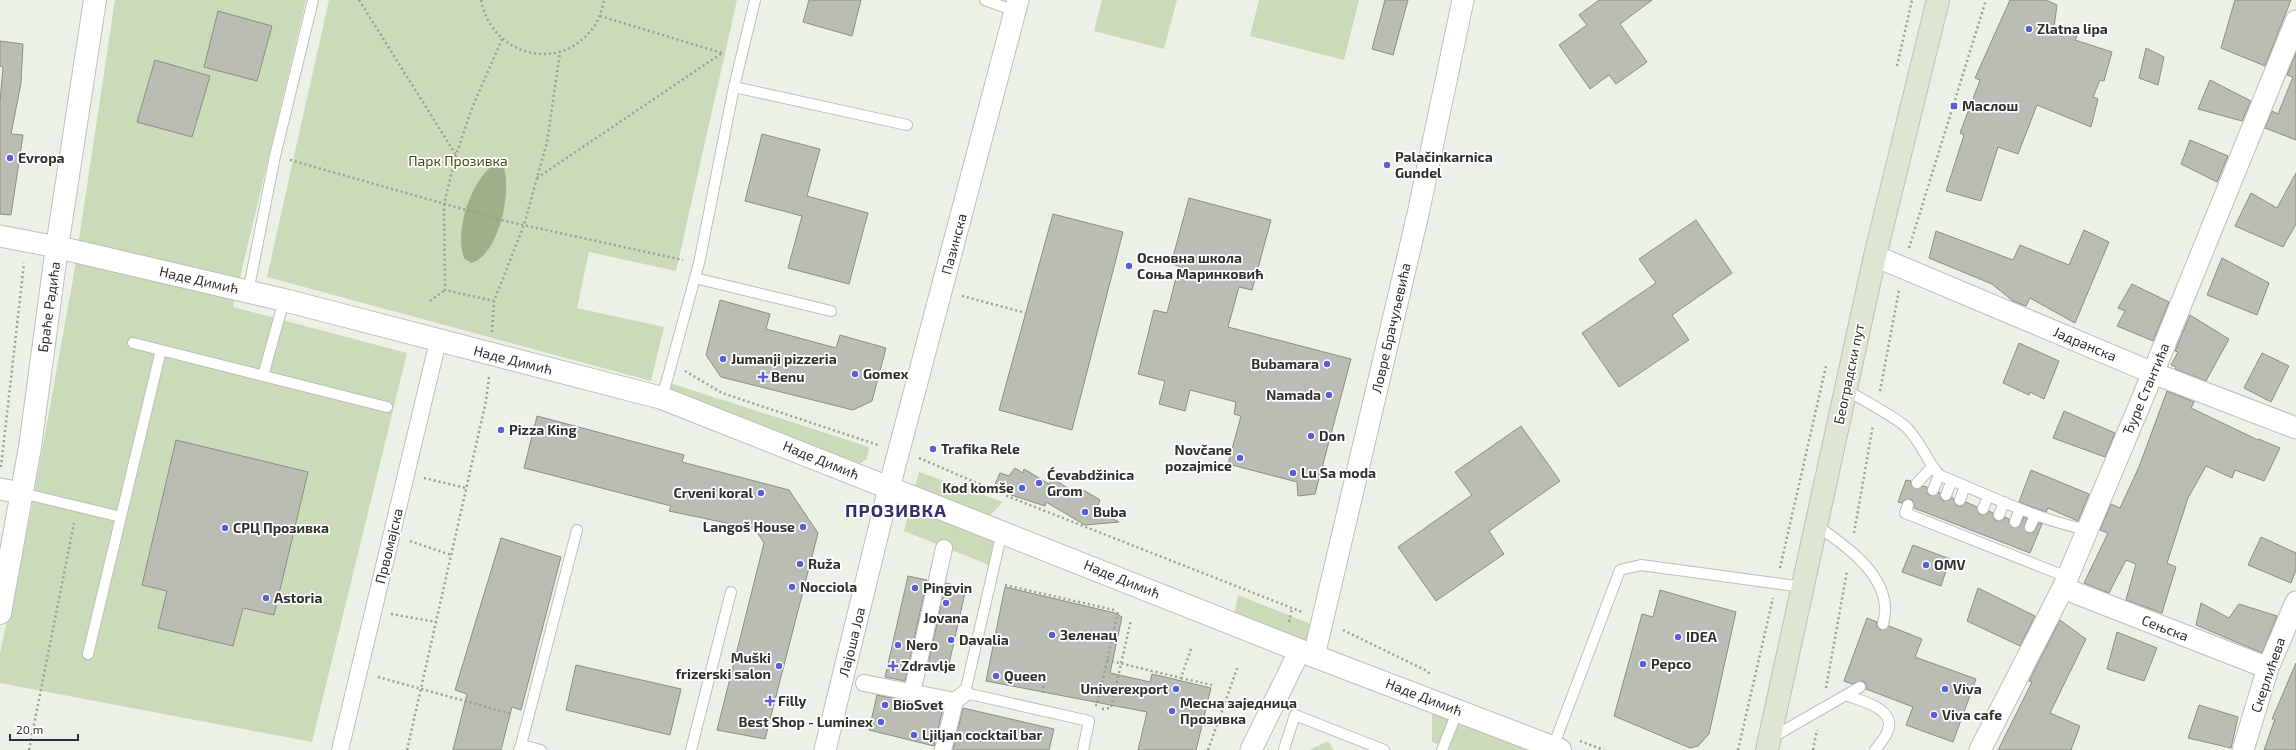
<svg xmlns="http://www.w3.org/2000/svg" width="2296" height="750" viewBox="0 0 2296 750" font-family="'Exo 2',sans-serif">
  <style>
    .green { fill: #cbdab8 }
    .water { fill: #9fb088 }
    .building { fill: #b9bdb3; stroke: #8b8f86 }
    .lines { fill: none; stroke-linecap: round; stroke-linejoin: round }
    .service-casing { stroke: #bcc0b7; stroke-width: 12 }
    .pedestrian-casing { stroke: #bcc0b7; stroke-width: 18 }
    .minor-casing { stroke: #bcc0b7; stroke-width: 23 }
    .tertiary-casing { stroke: #bcc0b7; stroke-width: 24 }
    .secondary-casing { stroke: #bcc0b7; stroke-width: 24 }
    .path { stroke: #9b9f97; stroke-width: 2.5; stroke-dasharray: 2 3; stroke-linecap: butt }
    .service { stroke: #fff; stroke-width: 10 }
    .pedestrian { stroke: #fff; stroke-width: 16 }
    .minor { stroke: #fff; stroke-width: 21 }
    .tertiary { stroke: #fff; stroke-width: 22 }
    .secondary { stroke: #dfe6d3; stroke-width: 22 }
    .poi-dot { fill: #595fd6; stroke: #fff; stroke-width: 1.5 }
    .labels { text-anchor: middle; stroke-width: 3.5; stroke-linejoin: round; paint-order: stroke }
    .poi-label { font-size: 14px; font-weight: bold; fill: #30322e; stroke: #fff; text-anchor: start }
    .park-label { font-size: 14px; fill: #3a4f12; stroke: #fff }
    .street-label { font-size: 14px; fill: #30322e; stroke: #fff }
    .district-label { font-size: 18px; font-weight: bold; letter-spacing: 1px; fill: #2d316c; stroke: #fff }
  </style>
  <rect width="100%" height="100%" fill="#ecf1e7"/>
  <path class="green" d="M 115,0 L 306,0 L 233,307 L 407,353 L 312,742 L 0,683 L 0,653 L 31,511 L 73,279 Z
    M 329,0 L 737,0 L 676,271 L 589,252 L 577,308 L 664,327 L 651,381 L 267,277 Z
    M 1102,0 L 1177,0 L 1164,49 L 1094,31 Z
    M 1259,0 L 1359,0 L 1344,60 L 1250,36 Z
    M 670,383 L 869,447 L 867,459 L 858,465 L 667,392 Z
    M 919,472 L 1003,502 L 983,523 L 1002,531 L 994,567 L 904,531 Z
    M 1238,595 L 1321,628 L 1314,656 L 1233,623 Z
    M 1432,700 L 1560,750 L 1452,750 L 1432,742 Z
    M 1328,741 L 1334,750 L 1309,750 Z"/>
  <path class="water" d="M 496,163 L 503,165 C 513,189 499,256 471,263 L 464,258 C 454,230 471,179 496,163 Z"/>
  <path class="building" d="M 809,0 L 861,0 L 852,36 L 803,22 Z
    M 1385,0 L 1408,0 L 1393,55 L 1372,49 Z
    M 1599,0 L 1652,0 L 1620,24 L 1647,62 L 1616,84 L 1609,75 L 1590,89 L 1559,45 L 1587,25 L 1579,15 Z
    M 2010,0 L 2046,0 L 2057,5 L 2054,27 L 2077,36 L 2075,40 L 2112,52 L 2104,81 L 2100,80 L 2093,97 L 2098,99 L 2091,127 L 2037,105 L 2018,154 L 1998,147 L 1981,201 L 1946,191 L 1964,135 L 1960,133 L 1980,80 L 1975,78 Z
    M 2235,0 L 2291,0 L 2265,66 L 2221,48 Z
    M 218,11 L 272,26 L 257,81 L 204,67 Z
    M 0,41 L 23,44 L 21,83 L 11,134 L 23,135 L 11,215 L 0,214 L 0,102 L 3,67 L 0,66 Z
    M 2146,48 L 2164,57 L 2158,85 L 2139,78 Z
    M 2296,53 L 2296,140 L 2265,128 L 2272,111 L 2278,114 L 2293,77 L 2287,75 Z
    M 155,60 L 210,76 L 192,137 L 137,122 Z
    M 2210,80 L 2251,101 L 2242,121 L 2198,109 Z
    M 762,134 L 820,149 L 807,196 L 868,213 L 849,284 L 788,268 L 802,216 L 745,201 Z
    M 2190,140 L 2228,156 L 2217,182 L 2181,164 Z
    M 2296,173 L 2296,224 L 2283,247 L 2235,226 L 2251,193 L 2277,208 Z
    M 1189,198 L 1271,220 L 1252,290 L 1239,287 L 1228,327 L 1351,359 L 1315,494 L 1298,496 L 1297,482 L 1228,464 L 1241,416 L 1234,414 L 1236,402 L 1190,390 L 1185,411 L 1159,404 L 1165,381 L 1138,374 L 1154,310 L 1167,313 L 1179,266 L 1171,264 Z
    M 1053,214 L 1123,232 L 1072,430 L 999,410 Z
    M 1696,220 L 1732,273 L 1672,315 L 1689,340 L 1619,387 L 1582,333 L 1656,283 L 1639,259 Z
    M 2084,230 L 2109,242 L 2075,323 L 2030,298 L 2026,306 L 2013,301 L 1992,284 L 1929,258 L 1936,231 L 2013,260 L 2020,245 L 2069,265 Z
    M 2222,258 L 2269,283 L 2257,315 L 2207,295 Z
    M 2132,284 L 2169,302 L 2153,341 L 2117,326 L 2125,311 L 2118,308 Z
    M 720,300 L 770,314 L 766,329 L 836,348 L 840,335 L 886,348 L 872,401 L 853,410 L 721,377 L 706,355 Z
    M 2190,315 L 2229,339 L 2206,381 L 2175,369 L 2176,367 L 2171,365 L 2178,352 L 2175,351 Z
    M 2019,343 L 2059,361 L 2044,399 L 2030,392 L 2029,395 L 2003,383 Z
    M 2262,353 L 2289,366 L 2271,402 L 2244,388 Z
    M 2167,391 L 2194,402 L 2191,408 L 2258,440 L 2259,439 L 2280,448 L 2264,481 L 2235,470 L 2232,478 L 2206,466 L 2188,498 L 2167,563 L 2176,567 L 2162,613 L 2126,600 L 2136,564 L 2126,560 L 2109,593 L 2084,583 L 2108,533 L 2100,530 L 2111,504 L 2120,508 L 2139,467 Z
    M 2064,411 L 2115,433 L 2105,457 L 2053,438 Z
    M 537,416 L 684,455 L 682,462 L 789,490 L 818,533 L 765,739 L 717,730 L 764,543 L 755,529 L 669,511 L 671,506 L 524,468 Z
    M 1521,426 L 1560,481 L 1489,531 L 1504,554 L 1436,601 L 1398,547 L 1472,495 L 1455,472 Z
    M 176,440 L 308,472 L 274,615 L 243,608 L 233,646 L 158,628 L 167,591 L 142,585 Z
    M 1015,468 L 1023,473 L 1024,469 L 1049,484 L 1052,478 L 1077,494 L 1080,488 L 1100,500 L 1096,510 L 1119,522 L 1085,525 L 1046,502 L 1045,506 L 993,489 L 1000,473 L 1009,476 Z
    M 2031,470 L 2089,494 L 2078,521 L 2048,508 L 2046,512 L 2019,502 Z
    M 1906,480 L 1911,481 L 1911,485 L 1915,489 L 1923,486 L 1927,487 L 1928,494 L 1931,496 L 1940,492 L 1941,499 L 1944,501 L 1950,500 L 1952,497 L 1957,506 L 1962,506 L 1966,502 L 1977,507 L 1978,513 L 1981,515 L 1987,514 L 1989,511 L 1993,513 L 1994,519 L 1997,521 L 2003,520 L 2005,517 L 2009,519 L 2009,523 L 2013,528 L 2019,527 L 2024,517 L 2027,518 L 2024,527 L 2028,533 L 2034,532 L 2039,523 L 2042,524 L 2030,553 L 1914,508 L 1914,504 L 1911,499 L 1904,500 L 1902,503 L 1898,502 Z
    M 2261,537 L 2296,553 L 2296,570 L 2291,583 L 2248,565 Z
    M 501,538 L 561,557 L 521,710 L 512,707 L 501,750 L 453,750 L 467,694 L 455,690 Z
    M 1913,545 L 1950,559 L 1941,586 L 1902,572 Z
    M 908,576 L 927,580 L 905,681 L 885,677 Z
    M 946,583 L 966,588 L 947,673 L 927,669 Z
    M 1005,587 L 1115,613 L 1122,617 L 1110,673 L 1150,682 L 1152,674 L 1211,688 L 1196,750 L 1138,750 L 1147,712 L 986,681 Z
    M 1978,588 L 2035,616 L 2020,646 L 1967,621 Z
    M 1660,590 L 1736,612 L 1709,734 L 1698,746 L 1690,748 L 1614,716 L 1642,614 L 1653,617 Z
    M 2201,603 L 2229,618 L 2239,604 L 2277,616 L 2262,653 L 2196,625 Z
    M 1867,618 L 1877,622 L 1877,627 L 1881,630 L 1889,626 L 1922,639 L 1915,657 L 1976,679 L 1953,742 L 1906,725 L 1913,707 L 1866,689 L 1866,684 L 1863,681 L 1852,684 L 1844,681 Z
    M 2060,620 L 2086,639 L 2050,713 L 2080,726 L 2071,750 L 1998,750 L 2032,682 L 2029,681 Z
    M 2117,632 L 2157,648 L 2144,681 L 2107,669 Z
    M 2296,663 L 2296,750 L 2264,750 L 2275,719 L 2272,719 Z
    M 576,665 L 681,689 L 670,735 L 566,710 Z
    M 877,695 L 943,708 L 934,746 L 869,730 Z
    M 2199,705 L 2238,717 L 2231,748 L 2188,738 Z
    M 963,708 L 1054,729 L 1049,750 L 953,750 Z"/>
  <g class="lines">
    <defs>
      <path id="service" d="M 985,0 L 1015,11
        M 734,87 L 907,125
        M 695,278 L 831,311
        M 248,292 L 275,156 L 313,0
        M 133,343 L 387,407
        M 263,376 L 284,300
        M 1846,390 C 1861,399 1898,418 1908,429 C 1921,443 1927,461 1939,475 C 1988,495 2036,519 2087,530
        M 662,398 L 699,263 L 734,87 L 755,0
        M 1917,483 L 1932,467
        M 1933,490 L 1939,475
        M 22,493 L 121,517
        M 1946,495 L 1952,480
        M 1960,500 L 1965,486
        M 1908,505 L 1905,513 L 2067,577
        M 1983,509 L 1988,496
        M 1999,515 L 2004,502
        M 2015,522 L 2020,509
        M 1816,525 C 1843,544 1882,570 1885,606 C 1886,611 1884,618 1883,624
        M 2030,527 L 2035,515
        M 1002,532 L 965,693 L 1089,721 L 1083,750
        M 88,654 L 161,350
        M 1848,696 C 1863,701 1900,710 1886,735 C 1883,740 1879,745 1875,750
        M 1771,738 L 1860,687
        M 521,745 L 577,530
        M 1553,747 L 1620,570 L 1641,565 L 1803,587
        M 1284,749 L 1295,715 L 1384,750
        M 519,750 L 521,745 L 541,750
        M 691,750 L 731,592
        M 1442,750 L 1458,710"/>
      <path id="pedestrian" d="M 864,683 L 955,701
        M 912,693 L 944,548
        M 340,750 L 438,341
        M 943,750 L 955,701 L 965,693"/>
      <path id="minor" d="M 0,236 L 57,247
        M 1875,256 L 2153,373 L 2296,428
        M 0,489 L 22,493
        M 2063,588 L 2268,668
        M 1314,656 L 1418,214 L 1463,0
        M 825,750 L 889,488 L 1018,0
        M 1251,750 L 1300,650
        M 1980,750 L 2063,588 L 2153,373 L 2296,21
        M 2243,750 L 2268,668 L 2296,602"/>
      <path id="tertiary" d="M 57,247 L 284,300 L 662,398 L 1314,656 L 1560,750
        M 0,613 L 30,447 L 57,247 L 95,0"/>
      <path id="secondary" d="M 1767,750 L 1875,256 L 1938,0"/>
    </defs>
    <use href="#service" class="service-casing"/>
    <use href="#pedestrian" class="pedestrian-casing"/>
    <use href="#minor" class="minor-casing"/>
    <use href="#tertiary" class="tertiary-casing"/>
    <use href="#secondary" class="secondary-casing"/>
    <path class="path" d="M 359,0 L 456,155
      M 481,0 C 491,54 558,75 593,28 C 599,20 602,10 604,0
      M 600,16 L 722,53
      M 502,39 L 472,108 L 456,155 L 444,204 L 445,290 L 494,301 L 524,225 L 547,142 L 560,52
      M 1897,66 L 1912,0
      M 290,160 L 505,221 L 683,260
      M 537,178 L 722,53
      M 1909,248 L 1986,0
      M 962,296 L 1026,313
      M 430,301 L 445,290
      M 492,332 L 494,301
      M 685,371 L 722,393 L 878,445
      M 1880,391 L 1899,290
      M 919,458 L 1012,498 L 1302,612
      M 1,467 L 24,263
      M 424,478 L 466,488
      M 1854,533 L 1873,425
      M 410,541 L 451,555
      M 1780,568 L 1826,366
      M 1005,585 L 1114,610
      M 391,614 L 436,622
      M 1289,622 L 1292,608
      M 1343,630 L 1427,671 L 1431,675
      M 1107,660 L 1181,678 L 1192,646
      M 378,677 L 512,714
      M 1181,678 L 1212,685
      M 1826,688 L 1847,571
      M 1043,693 L 1044,680
      M 1095,705 L 1097,705 L 1118,612
      M 1102,709 L 1111,708 L 1131,620
      M 1580,741 L 1604,750
      M 29,750 L 74,523
      M 407,750 L 486,401 L 489,377
      M 1208,750 L 1238,666
      M 1738,750 L 1773,598
      M 1813,750 L 1817,730"/>
    <use href="#service" class="service"/>
    <use href="#pedestrian" class="pedestrian"/>
    <use href="#minor" class="minor"/>
    <use href="#tertiary" class="tertiary"/>
    <use href="#secondary" class="secondary"/>
  </g>
  <g class="poi-dot">
    <circle cx="2029" cy="29" r="4"/>
    <rect x="1950" y="102" width="8" height="8" rx="2"/>
    <circle cx="10" cy="158" r="4"/>
    <circle cx="1387" cy="165" r="4"/>
    <circle cx="1129" cy="266" r="4"/>
    <circle cx="723" cy="359" r="4"/>
    <circle cx="1327" cy="364" r="4"/>
    <circle cx="855" cy="374" r="4"/>
    <path d="M761 371h4v4h4v4h-4v4h-4v-4h-4v-4h4z"/>
    <circle cx="1329" cy="395" r="4"/>
    <circle cx="501" cy="430" r="4"/>
    <circle cx="1311" cy="436" r="4"/>
    <circle cx="933" cy="449" r="4"/>
    <circle cx="1240" cy="458" r="4"/>
    <circle cx="1293" cy="473" r="4"/>
    <circle cx="1039" cy="483" r="4"/>
    <circle cx="1022" cy="488" r="4"/>
    <circle cx="761" cy="493" r="4"/>
    <circle cx="1085" cy="512" r="4"/>
    <circle cx="803" cy="527" r="4"/>
    <circle cx="225" cy="528" r="4"/>
    <circle cx="800" cy="564" r="4"/>
    <circle cx="1926" cy="565" r="4"/>
    <circle cx="792" cy="587" r="4"/>
    <circle cx="915" cy="588" r="4"/>
    <circle cx="266" cy="598" r="4"/>
    <circle cx="946" cy="603" r="4"/>
    <circle cx="1052" cy="635" r="4"/>
    <circle cx="1678" cy="637" r="4"/>
    <circle cx="951" cy="640" r="4"/>
    <circle cx="898" cy="645" r="4"/>
    <circle cx="1643" cy="664" r="4"/>
    <circle cx="779" cy="666" r="4"/>
    <path d="M891 660h4v4h4v4h-4v4h-4v-4h-4v-4h4z"/>
    <circle cx="996" cy="676" r="4"/>
    <circle cx="1176" cy="689" r="4"/>
    <circle cx="1945" cy="689" r="4"/>
    <path d="M768 695h4v4h4v4h-4v4h-4v-4h-4v-4h4z"/>
    <circle cx="885" cy="705" r="4"/>
    <circle cx="1172" cy="711" r="4"/>
    <circle cx="1934" cy="715" r="4"/>
    <circle cx="881" cy="722" r="4"/>
    <circle cx="914" cy="735" r="4"/>
  </g>
  <g class="labels">
    <g class="poi-label">
      <text x="2037" y="34">Zlatna lipa</text>
      <text x="1962" y="111">Маслош</text>
      <text x="1395" y="162">Palačinkarnica<tspan x="1395" dy="16">Gundel</tspan></text>
      <text x="18" y="163">Evropa</text>
      <text x="1137" y="263">Основна школа<tspan x="1137" dy="16">Соња Маринковић</tspan></text>
      <text x="731" y="364">Jumanji pizzeria</text>
      <text x="1319" y="369" text-anchor="end">Bubamara</text>
      <text x="863" y="379">Gomex</text>
      <text x="771" y="382">Benu</text>
      <text x="1321" y="400" text-anchor="end">Namada</text>
      <text x="509" y="435">Pizza King</text>
      <text x="1319" y="441">Don</text>
      <text x="941" y="454">Trafika Rele</text>
      <text x="1232" y="455" text-anchor="end">Novčane<tspan x="1232" dy="16">pozajmice</tspan></text>
      <text x="1301" y="478">Lu Sa moda</text>
      <text x="1047" y="480">Ćevabdžinica<tspan x="1047" dy="16">Grom</tspan></text>
      <text x="1014" y="493" text-anchor="end">Kod komše</text>
      <text x="753" y="498" text-anchor="end">Crveni koral</text>
      <text x="1093" y="517">Buba</text>
      <text x="795" y="532" text-anchor="end">Langoš House</text>
      <text x="233" y="533">СРЦ Прозивка</text>
      <text x="808" y="569">Ruža</text>
      <text x="1934" y="570">OMV</text>
      <text x="800" y="592">Nocciola</text>
      <text x="923" y="593">Pingvin</text>
      <text x="274" y="603">Astoria</text>
      <text x="946" y="623" text-anchor="middle">Jovana</text>
      <text x="1060" y="640">Зеленац</text>
      <text x="1686" y="642">IDEA</text>
      <text x="959" y="645">Davalia</text>
      <text x="906" y="650">Nero</text>
      <text x="771" y="663" text-anchor="end">Muški<tspan x="771" dy="16">frizerski salon</tspan></text>
      <text x="1651" y="669">Pepco</text>
      <text x="901" y="671">Zdravlje</text>
      <text x="1004" y="681">Queen</text>
      <text x="1168" y="694" text-anchor="end">Univerexport</text>
      <text x="1953" y="694">Viva</text>
      <text x="778" y="706">Filly</text>
      <text x="1180" y="708">Месна заједница<tspan x="1180" dy="16">Прозивка</tspan></text>
      <text x="893" y="710">BioSvet</text>
      <text x="1942" y="720">Viva cafe</text>
      <text x="873" y="727" text-anchor="end">Best Shop - Luminex</text>
      <text x="922" y="740">Ljiljan cocktail bar</text>
    </g>
    <g class="park-label">
      <text x="458" y="166">Парк Прозивка</text>
    </g>
    <g class="street-label">
      <text transform="translate(954 244) rotate(-75)" y="5">Пазинска</text>
      <text transform="translate(199 280) rotate(13)" y="5">Наде Димић</text>
      <text transform="translate(49 307) rotate(-82)" y="5">Браће Радића</text>
      <text transform="translate(1391 328) rotate(-77)" y="5">Ловре Брачуљевића</text>
      <text transform="translate(2085 344) rotate(23)" y="5">Јадранска</text>
      <text transform="translate(513 360) rotate(14)" y="5">Наде Димић</text>
      <text transform="translate(1849 374) rotate(-78)" y="5">Београдски пут</text>
      <text transform="translate(2146 389) rotate(-67)" y="5">Ђуре Стантића</text>
      <text transform="translate(821 460) rotate(22)" y="5">Наде Димић</text>
      <text transform="translate(389 546) rotate(-76)" y="5">Првомајска</text>
      <text transform="translate(1122 579) rotate(22)" y="5">Наде Димић</text>
      <text transform="translate(2165 628) rotate(21)" y="5">Сењска</text>
      <text transform="translate(852 642) rotate(-76)" y="5">Лајоша Јоа</text>
      <text transform="translate(2268 675) rotate(-71)" y="5">Скерлићева</text>
      <text transform="translate(1424 697) rotate(21)" y="5">Наде Димић</text>
    </g>
    <g class="district-label">
      <text x="896" y="517">ПРОЗИВКА</text>
    </g>
  </g>
  <path d="M10 734v6h68v-6" fill="none" stroke="#30322e" stroke-width="2"/>
  <text x="16" y="734" font-size="12" fill="#30322e" stroke="#ffffff" stroke-width="3" paint-order="stroke">20 m</text>
</svg>
